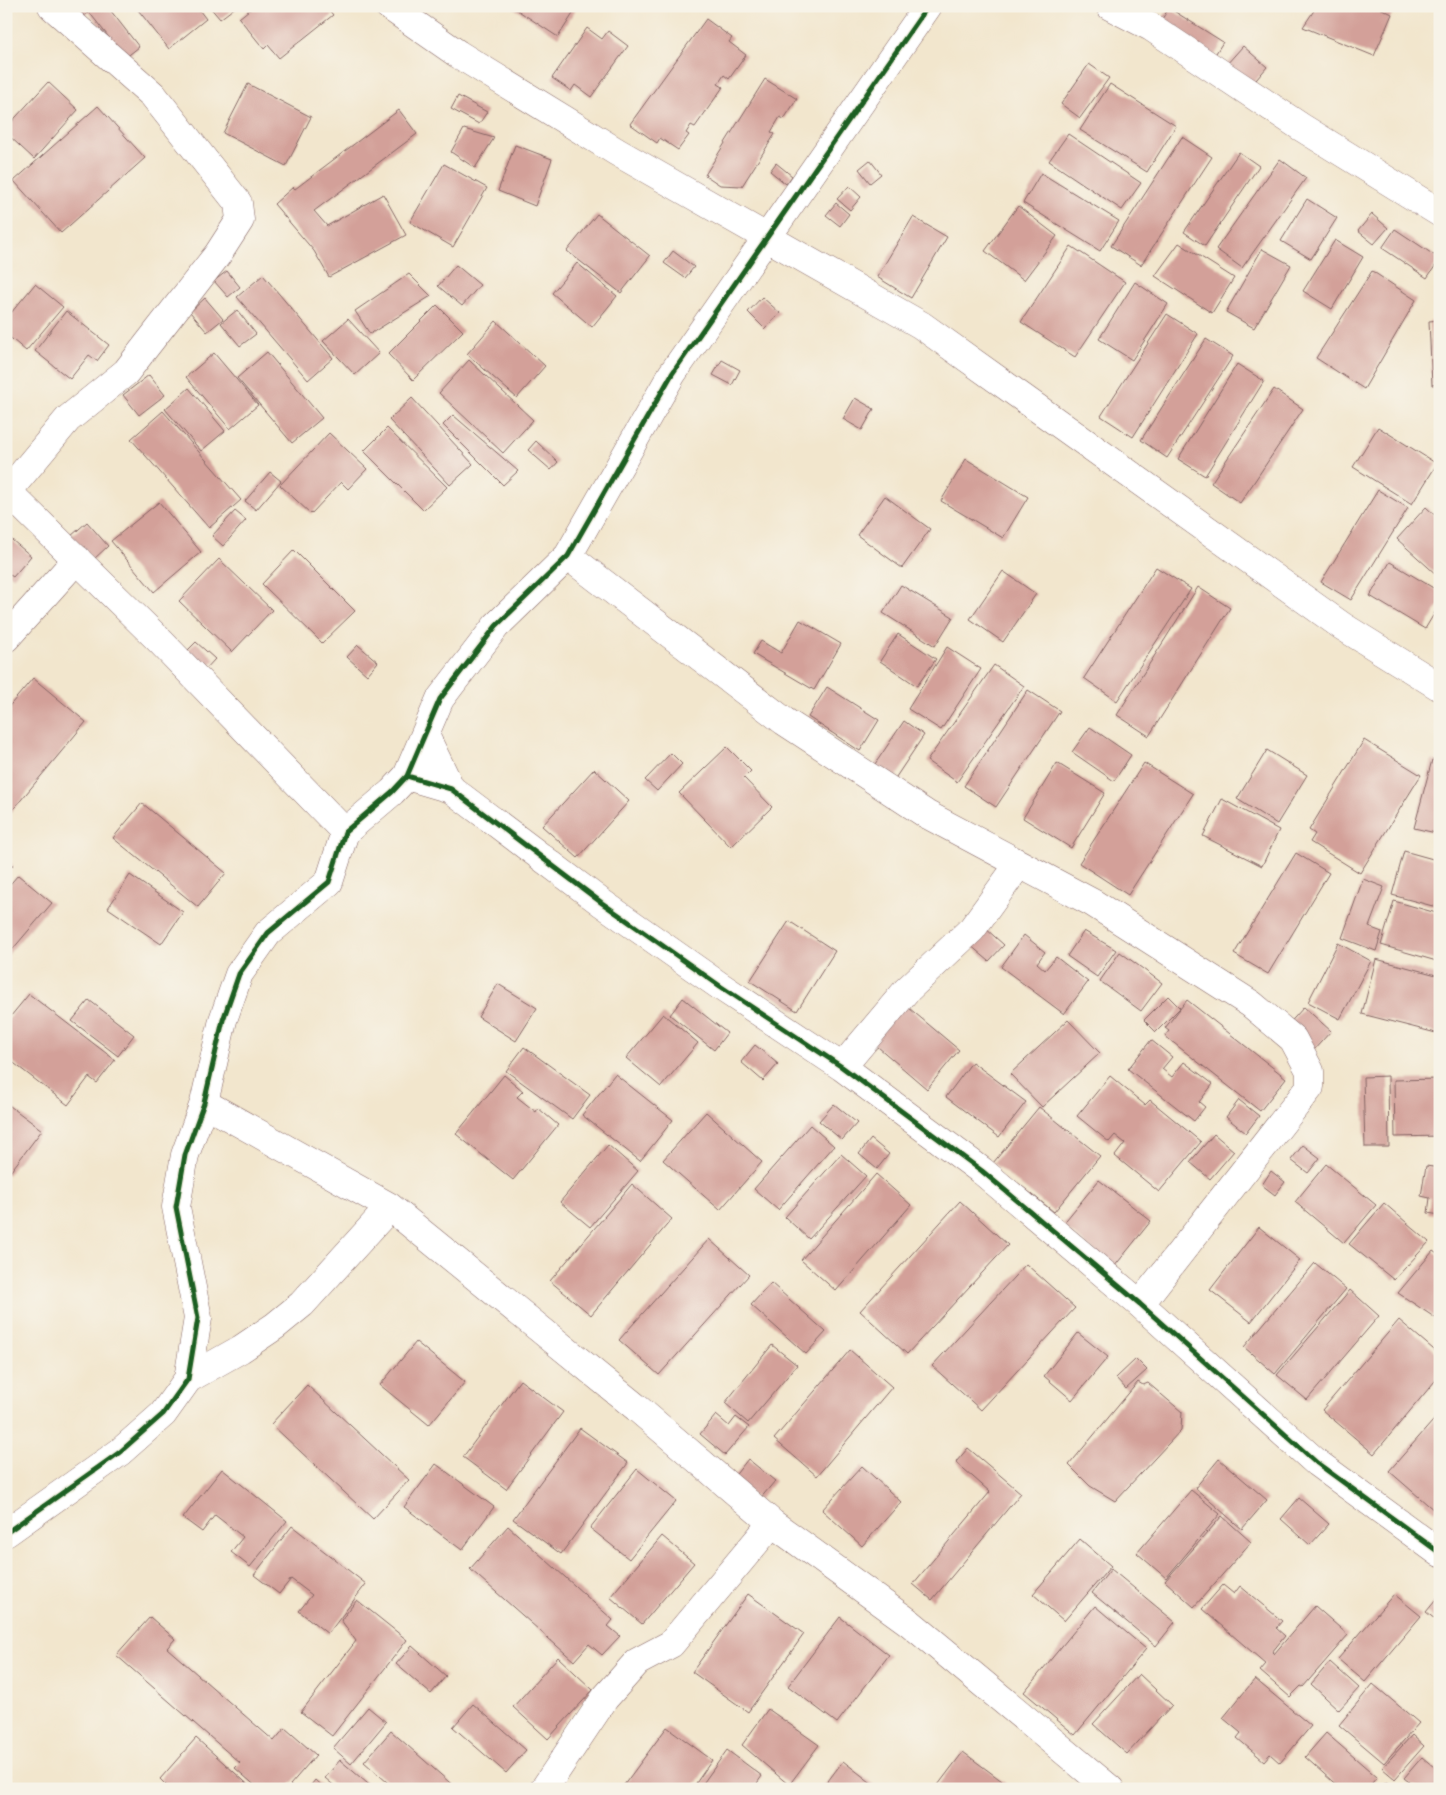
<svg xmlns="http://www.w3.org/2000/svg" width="1446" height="1795" viewBox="0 0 1446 1795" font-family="Delius,sans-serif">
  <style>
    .building { fill: #d3a099 }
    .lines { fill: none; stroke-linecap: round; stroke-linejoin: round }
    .street-casing { stroke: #856564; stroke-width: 29 }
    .street { stroke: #fff; stroke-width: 28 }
    .cycleway-casing { stroke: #f7f3e8; stroke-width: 8 }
    .cycleway { stroke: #1b5e20; stroke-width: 5 }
  </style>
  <rect width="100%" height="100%" fill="#f7f3e8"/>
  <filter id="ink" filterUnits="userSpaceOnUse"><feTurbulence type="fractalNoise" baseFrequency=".02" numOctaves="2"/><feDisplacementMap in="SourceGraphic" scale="10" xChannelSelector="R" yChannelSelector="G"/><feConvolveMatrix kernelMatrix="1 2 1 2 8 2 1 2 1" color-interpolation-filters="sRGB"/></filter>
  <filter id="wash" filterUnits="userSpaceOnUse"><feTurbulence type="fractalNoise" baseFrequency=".0096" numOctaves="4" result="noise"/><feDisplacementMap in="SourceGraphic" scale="20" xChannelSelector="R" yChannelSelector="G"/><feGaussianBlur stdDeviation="1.12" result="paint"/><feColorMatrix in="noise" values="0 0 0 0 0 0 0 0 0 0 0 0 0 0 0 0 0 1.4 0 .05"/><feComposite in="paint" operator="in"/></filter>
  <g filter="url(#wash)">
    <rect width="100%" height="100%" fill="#f2e6cd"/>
    <g id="blocks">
      <path class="building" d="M 66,6 L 107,6 L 139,47 L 125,58 L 89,12 L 78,21 Z
        M 135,6 L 196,6 L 206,19 L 169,49 Z
        M 209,6 L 237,6 L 220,19 Z
        M 254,6 L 326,6 L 333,15 L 279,58 L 268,45 L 264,49 L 239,18 Z
        M 511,6 L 578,6 L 558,37 Z
        M 1317,6 L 1376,6 L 1392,14 L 1374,56 L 1303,27 Z
        M 1169,8 L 1223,42 L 1211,61 L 1157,27 Z
        M 706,19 L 732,38 L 729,42 L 746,55 L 729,79 L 724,75 L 718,84 L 723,87 L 695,127 L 691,125 L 686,133 L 689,135 L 678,150 L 660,138 L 657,143 L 630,124 Z
        M 587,28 L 602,39 L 608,31 L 628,46 L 591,97 L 575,85 L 571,91 L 552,78 Z
        M 1243,46 L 1267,67 L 1251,86 L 1226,65 Z
        M 1089,64 L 1109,78 L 1080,118 L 1061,104 Z
        M 765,79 L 797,99 L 784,119 L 780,117 L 771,132 L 775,134 L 742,186 L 720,185 L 705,175 Z
        M 48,82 L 78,110 L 34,159 L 6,133 L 6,128 Z
        M 248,84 L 311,117 L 286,166 L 223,133 Z
        M 1110,84 L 1176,126 L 1147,172 L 1080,130 Z
        M 458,96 L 487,112 L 479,124 L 451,109 Z
        M 98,106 L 145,158 L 61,233 L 14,181 Z
        M 399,110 L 417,134 L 314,211 L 327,226 L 383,194 L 406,235 L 329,277 L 314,251 L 274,204 L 293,187 L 295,189 Z
        M 464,129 L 494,138 L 475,168 L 451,152 Z
        M 1068,134 L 1141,183 L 1122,210 L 1049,161 Z
        M 1182,137 L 1212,157 L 1141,265 L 1111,246 Z
        M 515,145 L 552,159 L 535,206 L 498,191 Z
        M 1239,152 L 1259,166 L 1205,246 L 1184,232 Z
        M 1280,159 L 1306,178 L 1242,268 L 1216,249 Z
        M 870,160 L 881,174 L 870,183 L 859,169 Z
        M 776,163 L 792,176 L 786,184 L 770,171 Z
        M 444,164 L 487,188 L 453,247 L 410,222 Z
        M 1041,173 L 1119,221 L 1100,251 L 1023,203 Z
        M 849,186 L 861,197 L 850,210 L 837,199 Z
        M 1307,199 L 1337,218 L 1311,259 L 1281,241 Z
        M 836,203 L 849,214 L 840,226 L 826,215 Z
        M 1018,206 L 1057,236 L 1024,280 L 985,251 Z
        M 597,214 L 650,256 L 621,293 L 567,251 Z
        M 1372,214 L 1388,228 L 1374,244 L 1358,231 Z
        M 913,217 L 947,237 L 911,298 L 877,277 Z
        M 1395,229 L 1440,259 L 1427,278 L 1382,248 Z
        M 1335,240 L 1363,257 L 1332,309 L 1303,291 Z
        M 1179,243 L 1234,278 L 1212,313 L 1155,276 Z
        M 1071,246 L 1125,282 L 1075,357 L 1021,322 Z
        M 1262,249 L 1291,265 L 1254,328 L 1226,312 Z
        M 673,251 L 694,267 L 685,278 L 664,263 Z
        M 577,263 L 617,296 L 592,327 L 552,293 Z
        M 456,265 L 480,285 L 462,306 L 438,286 Z
        M 227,271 L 240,287 L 228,297 L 214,281 Z
        M 1372,271 L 1416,300 L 1364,389 L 1316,358 Z
        M 409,274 L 431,296 L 370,334 L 355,311 Z
        M 263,275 L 333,358 L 308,380 L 237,297 Z
        M 1135,282 L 1168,304 L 1132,360 L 1099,339 Z
        M 35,284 L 63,307 L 26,351 L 6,334 L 6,319 Z
        M 762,297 L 780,313 L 765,329 L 748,312 Z
        M 205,298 L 223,319 L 207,332 L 190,312 Z
        M 437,305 L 463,331 L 413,380 L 388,354 Z
        M 237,310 L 256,334 L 240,346 L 221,323 Z
        M 66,311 L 109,345 L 97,361 L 89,355 L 70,379 L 35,351 Z
        M 1167,314 L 1198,334 L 1133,437 L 1101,416 Z
        M 348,319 L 379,353 L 355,375 L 323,341 Z
        M 1440,320 L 1440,384 L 1432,385 L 1429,321 Z
        M 496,321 L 545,366 L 517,398 L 467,354 Z
        M 1206,339 L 1233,356 L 1167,458 L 1141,440 Z
        M 267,352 L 322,418 L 292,443 L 237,378 Z
        M 214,353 L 258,405 L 230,429 L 186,377 Z
        M 469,360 L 533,420 L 503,453 L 439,393 Z
        M 722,360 L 740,370 L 732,385 L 713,375 Z
        M 1237,364 L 1264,381 L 1205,476 L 1178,459 Z
        M 149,375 L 165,395 L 139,415 L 123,395 Z
        M 189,388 L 225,431 L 201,451 L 165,409 Z
        M 1274,389 L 1303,409 L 1240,503 L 1211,483 Z
        M 412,398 L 473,464 L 450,485 L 389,420 Z
        M 855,398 L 874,409 L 862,430 L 843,419 Z
        M 163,411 L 241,500 L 209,528 L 131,439 Z
        M 453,415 L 518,471 L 503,485 L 443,425 Z
        M 1378,427 L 1437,464 L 1412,504 L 1353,467 Z
        M 387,428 L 447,487 L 423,510 L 364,451 Z
        M 329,433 L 367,469 L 348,489 L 341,482 L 311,514 L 280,485 Z
        M 536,441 L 558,462 L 551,470 L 528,450 Z
        M 966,459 L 1028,497 L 1003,538 L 941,501 Z
        M 270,472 L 281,481 L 256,510 L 245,501 Z
        M 1378,490 L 1408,508 L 1351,600 L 1321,582 Z
        M 885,496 L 930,529 L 902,568 L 857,535 Z
        M 159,502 L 201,552 L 154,592 L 111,541 Z
        M 1426,507 L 1440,520 L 1440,574 L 1438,576 L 1397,539 Z
        M 235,511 L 246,520 L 223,546 L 212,536 Z
        M 87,522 L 108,546 L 93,560 L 71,536 Z
        M 6,535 L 31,556 L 13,577 L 6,572 Z
        M 294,550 L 355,611 L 322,643 L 262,584 Z
        M 219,559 L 272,610 L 232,652 L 179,601 Z
        M 1390,562 L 1440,592 L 1440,604 L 1425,629 L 1370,596 Z
        M 1156,567 L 1191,589 L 1117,701 L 1084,678 Z
        M 1003,571 L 1036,594 L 1003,642 L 970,619 Z
        M 901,585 L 953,617 L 935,646 L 883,613 Z
        M 1198,587 L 1230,608 L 1149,736 L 1117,715 Z
        M 800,620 L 841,644 L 814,690 L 753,654 L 761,641 L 781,653 Z
        M 898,634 L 936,659 L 917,686 L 880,661 Z
        M 196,642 L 215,659 L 204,671 L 185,653 Z
        M 358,645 L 378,662 L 367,675 L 347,657 Z
        M 947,647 L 981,669 L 941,730 L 908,709 Z
        M 994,665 L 1024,686 L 957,782 L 927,761 Z
        M 33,678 L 86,722 L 6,818 L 6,710 Z
        M 827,687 L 879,720 L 860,751 L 808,717 Z
        M 1028,690 L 1060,711 L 996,807 L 964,786 Z
        M 904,721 L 924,735 L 892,783 L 875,764 Z
        M 1090,727 L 1131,755 L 1114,781 L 1072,752 Z
        M 1364,740 L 1421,775 L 1360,873 L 1310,842 L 1315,834 L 1309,830 Z
        M 727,747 L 751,771 L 744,778 L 772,807 L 731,847 L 679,793 Z
        M 1267,750 L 1307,775 L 1277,824 L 1237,799 Z
        M 671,753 L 682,764 L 657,791 L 645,780 Z
        M 1432,760 L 1440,762 L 1440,834 L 1414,828 Z
        M 1057,763 L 1105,793 L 1071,848 L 1023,818 Z
        M 1144,763 L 1193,794 L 1128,895 L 1079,863 Z
        M 594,769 L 629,801 L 578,858 L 542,826 Z
        M 1222,799 L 1279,830 L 1262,866 L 1203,836 Z
        M 142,803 L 226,873 L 198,907 L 113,838 Z
        M 1404,851 L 1440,861 L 1440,908 L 1392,895 Z
        M 1296,853 L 1329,873 L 1268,974 L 1234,954 Z
        M 6,859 L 13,865 L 6,872 Z
        M 18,875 L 52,903 L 6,957 L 6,889 Z
        M 130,875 L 183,912 L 161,944 L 108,908 Z
        M 1363,879 L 1384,887 L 1369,927 L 1382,932 L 1376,951 L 1342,938 Z
        M 1394,901 L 1440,914 L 1440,962 L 1381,945 Z
        M 789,921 L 835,951 L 797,1011 L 750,981 Z
        M 985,928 L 1004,945 L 989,961 L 970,945 Z
        M 1084,931 L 1116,950 L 1097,977 L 1067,956 Z
        M 1024,935 L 1045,952 L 1037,963 L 1045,970 L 1056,957 L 1088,982 L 1064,1014 L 1001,967 Z
        M 1338,943 L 1371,961 L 1340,1019 L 1308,1002 Z
        M 1120,952 L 1162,983 L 1141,1011 L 1100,981 Z
        M 1376,959 L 1440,976 L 1440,1034 L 1362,1014 Z
        M 498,984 L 537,1008 L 516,1041 L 478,1017 Z
        M 29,994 L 115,1060 L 97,1083 L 89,1077 L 68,1105 L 6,1057 L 6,1022 Z
        M 1168,996 L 1180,1008 L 1156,1032 L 1144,1020 Z
        M 683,998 L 727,1033 L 714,1050 L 670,1015 Z
        M 89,1000 L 134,1035 L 118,1056 L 72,1021 Z
        M 1187,1000 L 1286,1078 L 1260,1111 L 1165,1036 L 1169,1031 L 1165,1028 Z
        M 903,1003 L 959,1050 L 927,1089 L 871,1041 Z
        M 1304,1007 L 1331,1031 L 1312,1052 L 1286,1027 Z
        M 663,1014 L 698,1043 L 661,1087 L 626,1058 Z
        M 1068,1020 L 1100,1053 L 1042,1107 L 1010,1074 Z
        M 1151,1040 L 1172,1057 L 1162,1069 L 1172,1077 L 1184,1062 L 1213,1084 L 1199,1102 L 1205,1107 L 1194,1121 L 1128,1069 Z
        M 755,1045 L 778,1064 L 763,1081 L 741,1062 Z
        M 524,1047 L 590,1095 L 572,1119 L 506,1071 Z
        M 972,1062 L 1026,1102 L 999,1137 L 946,1097 Z
        M 615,1074 L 673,1120 L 640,1161 L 582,1115 Z
        M 504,1075 L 523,1091 L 517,1097 L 536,1112 L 538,1108 L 558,1125 L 513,1180 L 456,1134 Z
        M 1110,1076 L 1145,1105 L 1150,1100 L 1201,1142 L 1159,1192 L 1115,1156 L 1125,1143 L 1115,1135 L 1109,1142 L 1077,1116 Z
        M 1388,1076 L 1389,1147 L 1365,1147 L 1363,1077 Z
        M 1440,1079 L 1440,1136 L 1395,1137 L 1394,1080 Z
        M 1239,1100 L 1259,1116 L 1246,1133 L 1226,1117 Z
        M 6,1103 L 42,1130 L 8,1175 L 6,1173 Z
        M 834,1104 L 857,1123 L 842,1140 L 819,1121 Z
        M 1039,1107 L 1100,1156 L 1054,1212 L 993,1163 Z
        M 706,1112 L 762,1162 L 720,1210 L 663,1160 Z
        M 810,1125 L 834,1146 L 778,1210 L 754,1189 Z
        M 1214,1134 L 1234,1151 L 1210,1179 L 1190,1162 Z
        M 871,1139 L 889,1154 L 877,1169 L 859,1154 Z
        M 608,1145 L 638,1171 L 590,1227 L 560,1202 Z
        M 1303,1145 L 1320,1158 L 1308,1173 L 1291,1160 Z
        M 841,1154 L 866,1176 L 809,1239 L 785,1217 Z
        M 1326,1164 L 1376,1205 L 1344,1243 L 1295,1202 Z
        M 1426,1166 L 1440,1168 L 1440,1215 L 1428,1213 L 1430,1198 L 1421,1196 Z
        M 1271,1171 L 1285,1182 L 1275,1195 L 1262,1185 Z
        M 876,1174 L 911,1205 L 836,1291 L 801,1260 Z
        M 1099,1180 L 1151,1221 L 1114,1267 L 1062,1225 Z
        M 632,1184 L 672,1219 L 591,1315 L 550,1281 Z
        M 960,1201 L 1008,1245 L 907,1354 L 860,1311 Z
        M 1384,1203 L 1429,1242 L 1394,1280 L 1349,1244 Z
        M 1259,1227 L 1300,1260 L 1251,1322 L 1210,1290 Z
        M 709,1239 L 749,1275 L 659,1375 L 619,1340 Z
        M 1433,1251 L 1440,1256 L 1440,1321 L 1398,1293 Z
        M 1315,1263 L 1346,1289 L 1275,1374 L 1244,1347 Z
        M 1026,1264 L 1075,1308 L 981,1410 L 932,1366 Z
        M 771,1283 L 826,1332 L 806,1354 L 751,1305 Z
        M 1350,1290 L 1379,1316 L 1307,1400 L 1277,1375 Z
        M 1399,1320 L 1440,1355 L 1440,1375 L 1374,1454 L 1322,1410 Z
        M 1078,1333 L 1108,1357 L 1072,1400 L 1044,1376 Z
        M 416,1342 L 465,1382 L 429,1425 L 380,1385 Z
        M 772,1345 L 797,1365 L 748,1423 L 725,1403 Z
        M 850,1350 L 892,1387 L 817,1476 L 774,1439 Z
        M 1136,1359 L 1147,1370 L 1126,1389 L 1116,1378 Z
        M 520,1380 L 563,1412 L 506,1489 L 463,1457 Z
        M 1138,1382 L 1143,1385 L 1148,1383 L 1182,1412 L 1181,1430 L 1115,1501 L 1090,1486 L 1069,1465 Z
        M 307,1385 L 409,1480 L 373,1519 L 271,1424 Z
        M 1440,1413 L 1440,1506 L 1435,1511 L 1389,1471 Z
        M 716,1415 L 729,1426 L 736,1417 L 749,1427 L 725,1455 L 700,1434 Z
        M 580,1428 L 628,1463 L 561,1554 L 513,1519 Z
        M 968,1448 L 1021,1493 L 932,1600 L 913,1584 L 990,1492 L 956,1462 Z
        M 748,1459 L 775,1481 L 759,1500 L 733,1478 Z
        M 1219,1459 L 1267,1500 L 1242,1529 L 1195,1488 Z
        M 436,1464 L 494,1507 L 462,1550 L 404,1507 Z
        M 862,1466 L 901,1502 L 862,1546 L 822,1510 Z
        M 222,1469 L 287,1521 L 250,1567 L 231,1552 L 243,1537 L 215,1515 L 202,1532 L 183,1518 Z
        M 637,1469 L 676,1501 L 629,1559 L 590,1528 Z
        M 1191,1490 L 1220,1514 L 1166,1578 L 1137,1553 Z
        M 1299,1498 L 1329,1524 L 1310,1545 L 1281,1519 Z
        M 1222,1516 L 1251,1542 L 1194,1607 L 1165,1581 Z
        M 292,1526 L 366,1584 L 328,1634 L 299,1611 L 312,1595 L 291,1579 L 279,1594 L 254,1575 Z
        M 508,1526 L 613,1620 L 608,1626 L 620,1636 L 602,1655 L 589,1644 L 574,1661 L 470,1569 Z
        M 662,1536 L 694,1563 L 642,1624 L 610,1597 Z
        M 1080,1539 L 1111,1566 L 1064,1621 L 1033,1594 Z
        M 1111,1569 L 1175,1622 L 1156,1646 L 1092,1593 Z
        M 1223,1585 L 1234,1594 L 1240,1586 L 1282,1621 L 1276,1628 L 1285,1636 L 1272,1652 L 1274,1654 L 1315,1606 L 1348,1635 L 1303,1687 L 1301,1686 L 1290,1697 L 1260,1671 L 1266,1664 L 1202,1609 Z
        M 748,1594 L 804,1634 L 748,1712 L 692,1672 Z
        M 1394,1594 L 1421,1616 L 1365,1682 L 1338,1659 Z
        M 1440,1595 L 1440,1623 L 1426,1612 Z
        M 357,1600 L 407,1640 L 332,1736 L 301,1712 L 356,1641 L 341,1620 Z
        M 1095,1606 L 1146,1649 L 1075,1735 L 1024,1692 Z
        M 150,1617 L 175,1639 L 167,1648 L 274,1741 L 285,1728 L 316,1755 L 290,1785 L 294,1789 L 259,1789 L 235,1768 L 240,1763 L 116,1655 Z
        M 840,1617 L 889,1655 L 837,1723 L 788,1686 Z
        M 412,1646 L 446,1676 L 431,1694 L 396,1664 Z
        M 558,1657 L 593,1690 L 548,1739 L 513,1707 Z
        M 1330,1662 L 1359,1688 L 1339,1710 L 1311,1684 Z
        M 1139,1674 L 1172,1705 L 1127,1754 L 1093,1724 Z
        M 1255,1679 L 1311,1726 L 1280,1763 L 1270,1754 L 1264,1761 L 1237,1738 L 1241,1733 L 1223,1718 Z
        M 1373,1684 L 1419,1723 L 1384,1763 L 1339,1725 Z
        M 473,1704 L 526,1750 L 506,1773 L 453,1727 Z
        M 368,1707 L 386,1722 L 351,1764 L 333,1748 Z
        M 768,1709 L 819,1745 L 789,1785 L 742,1745 Z
        M 667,1727 L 712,1760 L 692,1789 L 621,1789 Z
        M 391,1731 L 457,1789 L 395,1789 L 364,1762 Z
        M 1326,1733 L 1377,1777 L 1367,1789 L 1341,1789 L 1305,1757 Z
        M 1412,1735 L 1424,1746 L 1395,1779 L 1382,1768 Z
        M 196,1738 L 253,1789 L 170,1789 L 160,1779 Z
        M 727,1750 L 762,1776 L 753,1789 L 699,1789 Z
        M 963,1752 L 1006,1784 L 1003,1789 L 935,1789 Z
        M 1422,1757 L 1440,1772 L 1440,1789 L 1418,1789 L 1404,1778 Z
        M 340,1760 L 374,1789 L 338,1789 L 325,1778 Z
        M 843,1761 L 879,1789 L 822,1789 Z
        M 315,1780 L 325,1789 L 308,1789 Z
        M 1386,1782 L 1395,1789 L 1381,1789 Z"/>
    </g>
  </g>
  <g filter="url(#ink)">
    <use href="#blocks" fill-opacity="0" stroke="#856564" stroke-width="1"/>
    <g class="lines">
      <defs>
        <path id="street" d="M 389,6 L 458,54 L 617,152 L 921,325 L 1342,626 L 1440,687
          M 1110,6 L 1151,27 L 1301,127 L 1440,213
          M 6,490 L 157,638 L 345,832
          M 8,491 L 68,419 L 126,372 L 218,254 L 240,220 L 238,203 L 153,95 L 52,6
          M 568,556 L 784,721 L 926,814 L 1093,903 L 1251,1004 L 1293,1039 L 1310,1071 L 1310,1087 L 1140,1304
          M 6,638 L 77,559
          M 425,735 L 451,789
          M 407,776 L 451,789 L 602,903 L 720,986 L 842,1067 L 982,1171 L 1140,1304 L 1317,1463 L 1440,1553
          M 842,1067 L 906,991 L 972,929 L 1019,864
          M 204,1103 L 390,1207 L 637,1408 L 772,1523 L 910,1623 L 1110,1789
          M 188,1379 L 241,1349 L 275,1326 L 302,1304 L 390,1207
          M 6,1533 L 120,1452 L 163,1414 L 188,1379 L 198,1318 L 176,1207 L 185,1155 L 204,1103 L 223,1020 L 239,974 L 268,933 L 329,882 L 345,832 L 392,792 L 407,776 L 440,699 L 496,626 L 568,556 L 672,374 L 928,6
          M 544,1789 L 605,1698 L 637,1662 L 671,1644 L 772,1523"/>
      </defs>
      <use href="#street" class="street-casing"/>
      <use href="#street" class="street"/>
      <defs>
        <path id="cycleway" d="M 407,776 L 451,789 L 602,903 L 720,986 L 842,1067 L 982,1171 L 1140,1304 L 1317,1463 L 1440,1553
          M 6,1533 L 120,1452 L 163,1414 L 188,1379 L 198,1318 L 176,1207 L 185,1155 L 204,1103 L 223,1020 L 239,974 L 268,933 L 329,882 L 345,832 L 392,792 L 407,776 L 440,699 L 496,626 L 568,556 L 672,374 L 928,6"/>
      </defs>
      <use href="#cycleway" class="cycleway-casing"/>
      <use href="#cycleway" class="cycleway"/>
    </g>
  </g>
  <rect width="1446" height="1795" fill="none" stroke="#f7f3e8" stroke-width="25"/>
</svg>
